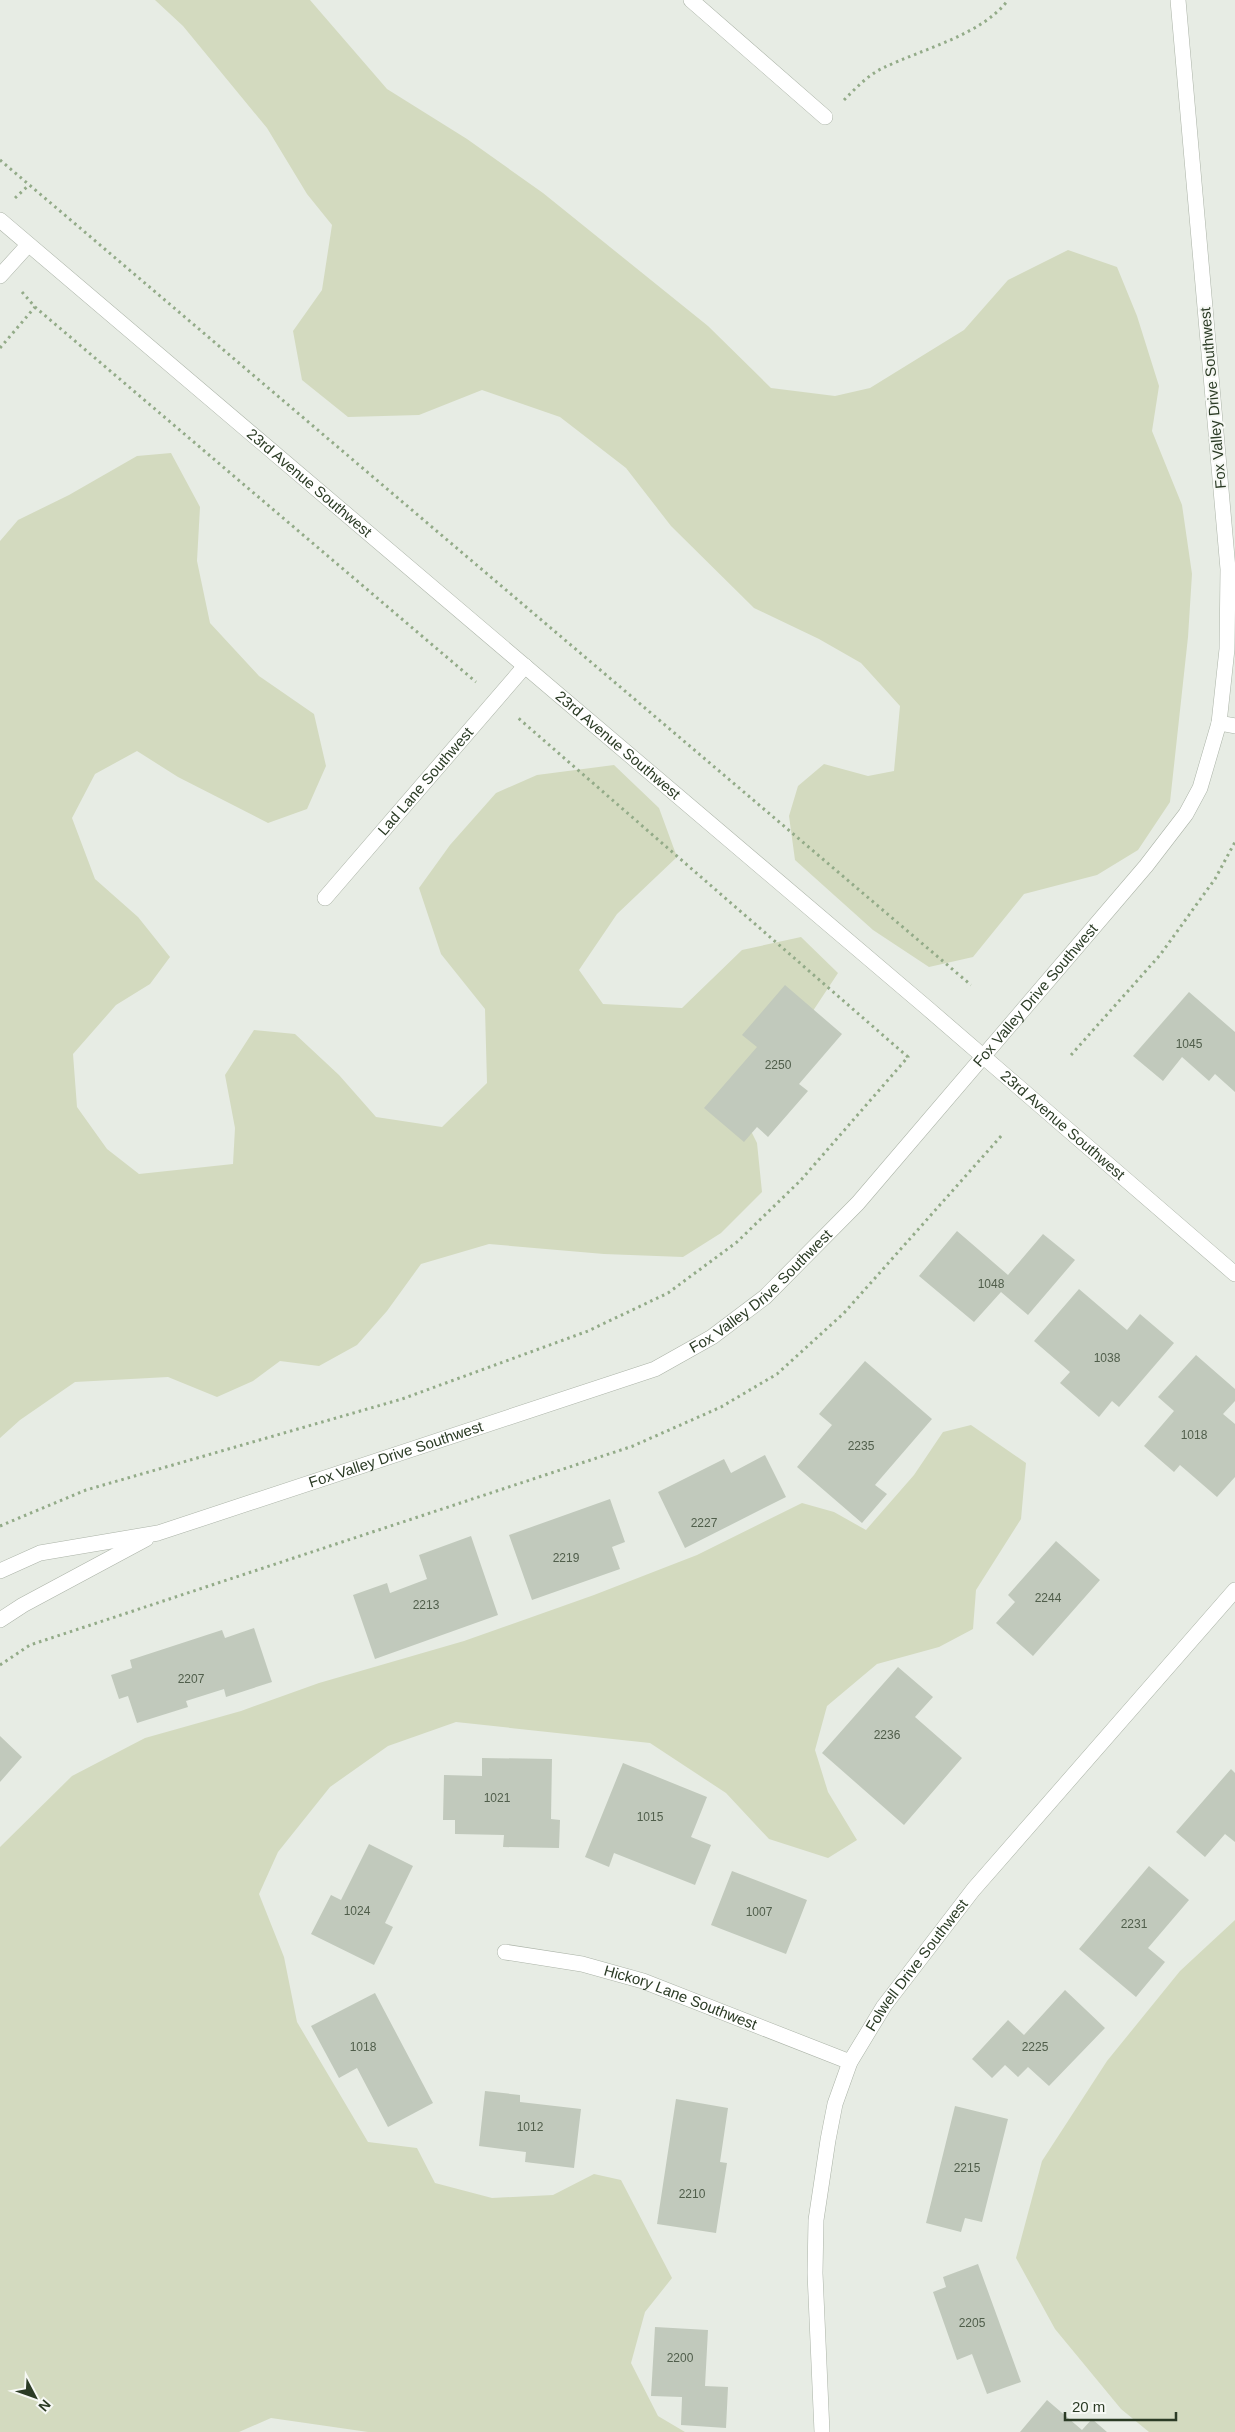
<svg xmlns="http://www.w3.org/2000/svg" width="1235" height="2432" viewBox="0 0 1235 2432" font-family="Arial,sans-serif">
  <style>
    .green { fill: #d3dabf }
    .building { fill: #c1c9bc }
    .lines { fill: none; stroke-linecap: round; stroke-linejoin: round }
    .minor-casing { stroke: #abb3a7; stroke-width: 16 }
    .path { stroke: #93ab88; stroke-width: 3; stroke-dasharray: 2.5 4; stroke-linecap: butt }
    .minor { stroke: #fff; stroke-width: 15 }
    .labels { text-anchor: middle; stroke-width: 4; stroke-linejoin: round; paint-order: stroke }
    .number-label { font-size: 12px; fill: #505e4b }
    .street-label { font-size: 15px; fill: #2b3b25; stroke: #f6f8f4 }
  </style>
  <rect width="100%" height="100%" fill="#e7ece4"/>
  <path class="green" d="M 155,0 L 310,0 L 387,89 L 467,139 L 543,193 L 708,326 L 771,388 L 835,396 L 870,388 L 964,330 L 1008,280 L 1068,250 L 1117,267 L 1137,316 L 1159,386 L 1152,431 L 1182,505 L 1192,574 L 1188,637 L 1170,802 L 1138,850 L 1097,875 L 1024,894 L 973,957 L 929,967 L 873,930 L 795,860 L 789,816 L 798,786 L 824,764 L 868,776 L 894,771 L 900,706 L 861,663 L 819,639 L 754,608 L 671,526 L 626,468 L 560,417 L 482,390 L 419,415 L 348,417 L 302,380 L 293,331 L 322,290 L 332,225 L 307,194 L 267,128 L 183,26 Z
    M 171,453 L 200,507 L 197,561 L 210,623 L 259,676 L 314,714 L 326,766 L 307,809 L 268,823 L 178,777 L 137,751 L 95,774 L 72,818 L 95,879 L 138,917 L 170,957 L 150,984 L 116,1005 L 73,1054 L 77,1107 L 107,1149 L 139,1174 L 233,1164 L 235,1128 L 225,1075 L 254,1030 L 295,1034 L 339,1075 L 376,1117 L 442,1127 L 487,1083 L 485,1009 L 441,954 L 419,888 L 450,845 L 496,793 L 537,775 L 614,765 L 659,808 L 677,857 L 617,914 L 579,970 L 603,1004 L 682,1008 L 742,950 L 801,937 L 838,973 L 805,1023 L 734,1097 L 757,1143 L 762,1192 L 721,1233 L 683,1257 L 604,1254 L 489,1244 L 421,1264 L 387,1311 L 357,1345 L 319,1366 L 280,1361 L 253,1381 L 217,1397 L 168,1377 L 75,1382 L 20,1420 L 0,1438 L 0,541 L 18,520 L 69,495 L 137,456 Z
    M 971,1425 L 1026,1463 L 1021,1519 L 976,1590 L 973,1629 L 939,1647 L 877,1664 L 827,1706 L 815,1750 L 828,1792 L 857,1840 L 828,1858 L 769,1839 L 726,1793 L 650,1743 L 456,1722 L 388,1746 L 330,1787 L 278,1852 L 259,1894 L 284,1957 L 297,2022 L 368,2142 L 417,2148 L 435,2183 L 492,2198 L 553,2195 L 594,2174 L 621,2180 L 672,2278 L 645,2312 L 631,2363 L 658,2416 L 685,2432 L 368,2432 L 271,2418 L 239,2432 L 0,2432 L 0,1847 L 72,1776 L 145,1738 L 241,1711 L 319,1683 L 464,1641 L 594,1595 L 697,1555 L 802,1503 L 834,1512 L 866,1530 L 914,1475 L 943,1432 Z
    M 1235,1920 L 1235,2432 L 1149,2432 L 1121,2409 L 1055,2329 L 1016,2258 L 1042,2161 L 1107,2061 L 1180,1971 Z"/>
  <path class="building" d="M 785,985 L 842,1034 L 799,1084 L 808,1091 L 768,1137 L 757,1127 L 744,1142 L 704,1108 L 757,1047 L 742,1035 Z
    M 1189,992 L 1235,1032 L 1235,1092 L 1215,1074 L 1209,1081 L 1182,1057 L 1163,1081 L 1133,1056 Z
    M 957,1231 L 1008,1275 L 1043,1234 L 1075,1260 L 1028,1315 L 1001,1292 L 974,1322 L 919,1276 Z
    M 1079,1289 L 1127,1330 L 1140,1314 L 1174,1343 L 1119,1407 L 1112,1401 L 1099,1417 L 1060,1383 L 1070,1372 L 1034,1341 Z
    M 1196,1355 L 1235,1389 L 1235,1401 L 1223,1414 L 1235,1424 L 1235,1477 L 1217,1497 L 1180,1465 L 1174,1472 L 1144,1446 L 1174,1411 L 1158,1397 Z
    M 865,1361 L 932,1419 L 875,1485 L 887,1494 L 862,1523 L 797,1467 L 832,1425 L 819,1414 Z
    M 765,1455 L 786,1497 L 685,1548 L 658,1492 L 724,1459 L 731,1473 Z
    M 610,1499 L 625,1542 L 612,1547 L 620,1569 L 532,1600 L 509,1535 Z
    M 471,1536 L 498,1615 L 375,1659 L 353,1595 L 387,1583 L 390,1593 L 427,1579 L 419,1555 Z
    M 1056,1541 L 1100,1580 L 1033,1656 L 996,1623 L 1015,1602 L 1008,1595 Z
    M 254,1628 L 272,1682 L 226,1697 L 224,1689 L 186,1701 L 188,1707 L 137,1723 L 128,1696 L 119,1699 L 111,1675 L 132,1668 L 130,1660 L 222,1630 L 225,1638 Z
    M 898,1667 L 933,1697 L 915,1717 L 962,1758 L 904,1825 L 822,1753 Z
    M 0,1736 L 22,1757 L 0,1782 Z
    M 482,1758 L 552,1759 L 551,1819 L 560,1820 L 559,1848 L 503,1847 L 504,1835 L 455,1834 L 455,1820 L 443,1820 L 444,1775 L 482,1776 Z
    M 623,1763 L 707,1797 L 691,1837 L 711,1845 L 695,1885 L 614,1853 L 609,1867 L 585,1857 Z
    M 1231,1769 L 1235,1773 L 1235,1842 L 1225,1834 L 1205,1857 L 1176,1832 Z
    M 369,1844 L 413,1866 L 385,1923 L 393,1927 L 374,1965 L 311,1934 L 331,1895 L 341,1900 Z
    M 1149,1866 L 1189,1900 L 1148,1948 L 1165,1962 L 1136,1997 L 1079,1949 Z
    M 732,1871 L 807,1900 L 786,1954 L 711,1925 Z
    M 1065,1990 L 1105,2028 L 1049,2086 L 1028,2067 L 1018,2077 L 1005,2065 L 992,2078 L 972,2059 L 1008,2020 L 1024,2035 Z
    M 375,1993 L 433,2103 L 388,2127 L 357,2068 L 339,2078 L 311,2026 Z
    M 485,2091 L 520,2095 L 520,2102 L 581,2109 L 574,2168 L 525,2162 L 526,2152 L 479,2146 Z
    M 676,2099 L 728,2108 L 720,2162 L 727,2163 L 716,2233 L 657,2224 Z
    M 955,2106 L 1008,2119 L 982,2222 L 965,2218 L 961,2232 L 926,2223 Z
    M 978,2264 L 1021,2382 L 987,2394 L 972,2354 L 957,2360 L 933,2292 L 946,2287 L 943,2277 Z
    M 655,2327 L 708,2330 L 705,2386 L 728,2387 L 726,2428 L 681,2425 L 682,2397 L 651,2396 Z
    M 1047,2400 L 1082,2430 L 1092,2419 L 1107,2432 L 1020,2432 Z"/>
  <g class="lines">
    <defs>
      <g id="minor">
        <path d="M 691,0 L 825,117"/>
        <path id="s1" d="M 0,220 L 926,1007 L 1235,1274"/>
        <path d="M 0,276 L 28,245"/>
        <path d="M 1219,723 L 1235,726"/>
        <path id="s2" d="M 325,898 L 525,666"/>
        <path id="s3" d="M 0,1571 L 40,1553 L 158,1533 L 655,1369 L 712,1337 L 765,1297 L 858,1203 L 1146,866 L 1186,814 L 1200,788 L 1219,723 L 1227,649 L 1228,569 L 1178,0"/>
        <path d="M 0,1620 L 23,1605 L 146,1539"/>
        <path id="s4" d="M 505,1952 L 582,1964 L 643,1981 L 850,2062"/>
        <path id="s5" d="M 822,2432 L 815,2273 L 816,2220 L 828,2140 L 835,2104 L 850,2062 L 884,2006 L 973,1890 L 1235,1590"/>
      </g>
    </defs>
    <use href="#minor" class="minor-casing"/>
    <path class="path" d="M 844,100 C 856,88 868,75 883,68 C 922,49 982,35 1008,0
      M 0,160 L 971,985
      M 15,198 L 29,185
      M 22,292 L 35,307 L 476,682
      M 0,348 L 35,307
      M 1071,1055 L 1160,955 L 1215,879 L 1235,842
      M 0,1526 L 86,1490 L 402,1399 L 588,1331 L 668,1293 L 737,1242 L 801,1180 L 908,1057 L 517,717
      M 0,1665 L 30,1645 L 633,1446 L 721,1407 L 777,1374 L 844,1313 L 1002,1135"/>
    <use href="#minor" class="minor"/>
  </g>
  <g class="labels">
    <g class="number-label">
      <text x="1189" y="1048">1045</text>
      <text x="778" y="1069">2250</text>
      <text x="991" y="1288">1048</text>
      <text x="1107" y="1362">1038</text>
      <text x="1194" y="1439">1018</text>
      <text x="861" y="1450">2235</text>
      <text x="704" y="1527">2227</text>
      <text x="566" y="1562">2219</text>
      <text x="1048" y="1602">2244</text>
      <text x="426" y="1609">2213</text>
      <text x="191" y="1683">2207</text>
      <text x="887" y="1739">2236</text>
      <text x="497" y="1802">1021</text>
      <text x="650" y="1821">1015</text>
      <text x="357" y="1915">1024</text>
      <text x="759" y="1916">1007</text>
      <text x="1134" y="1928">2231</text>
      <text x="363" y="2051">1018</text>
      <text x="1035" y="2051">2225</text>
      <text x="530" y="2131">1012</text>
      <text x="967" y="2172">2215</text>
      <text x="692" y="2198">2210</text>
      <text x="972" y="2327">2205</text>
      <text x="680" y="2362">2200</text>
    </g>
    <g class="street-label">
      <text transform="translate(1213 398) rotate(-95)" y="5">Fox Valley Drive Southwest</text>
      <text dy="5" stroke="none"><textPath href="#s1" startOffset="406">23rd Avenue Southwest</textPath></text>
      <text dy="5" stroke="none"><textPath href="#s1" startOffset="811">23rd Avenue Southwest</textPath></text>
      <text dy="5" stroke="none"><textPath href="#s2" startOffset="154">Lad Lane Southwest</textPath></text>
      <text dy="5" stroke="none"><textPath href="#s3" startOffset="1224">Fox Valley Drive Southwest</textPath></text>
      <text dy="5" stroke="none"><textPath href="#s1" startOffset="1396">23rd Avenue Southwest</textPath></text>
      <text dy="5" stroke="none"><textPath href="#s3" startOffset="819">Fox Valley Drive Southwest</textPath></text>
      <text dy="5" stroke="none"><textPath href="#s3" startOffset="414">Fox Valley Drive Southwest</textPath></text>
      <text dy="5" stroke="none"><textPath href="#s5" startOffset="492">Folwell Drive Southwest</textPath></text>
      <text dy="5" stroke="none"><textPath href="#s4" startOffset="182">Hickory Lane Southwest</textPath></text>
    </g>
  </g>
  <g transform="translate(35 2397) rotate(131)" stroke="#f6f8f4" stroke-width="4" paint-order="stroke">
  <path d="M0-4L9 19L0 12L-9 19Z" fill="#2b3b25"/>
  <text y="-8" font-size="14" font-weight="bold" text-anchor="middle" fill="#2b3b25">N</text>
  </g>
  <path d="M1065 2412v8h111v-8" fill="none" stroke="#2b3b25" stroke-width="2.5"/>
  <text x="1072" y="2412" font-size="15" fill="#2b3b25" stroke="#f6f8f4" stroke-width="4" paint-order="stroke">20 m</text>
</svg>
